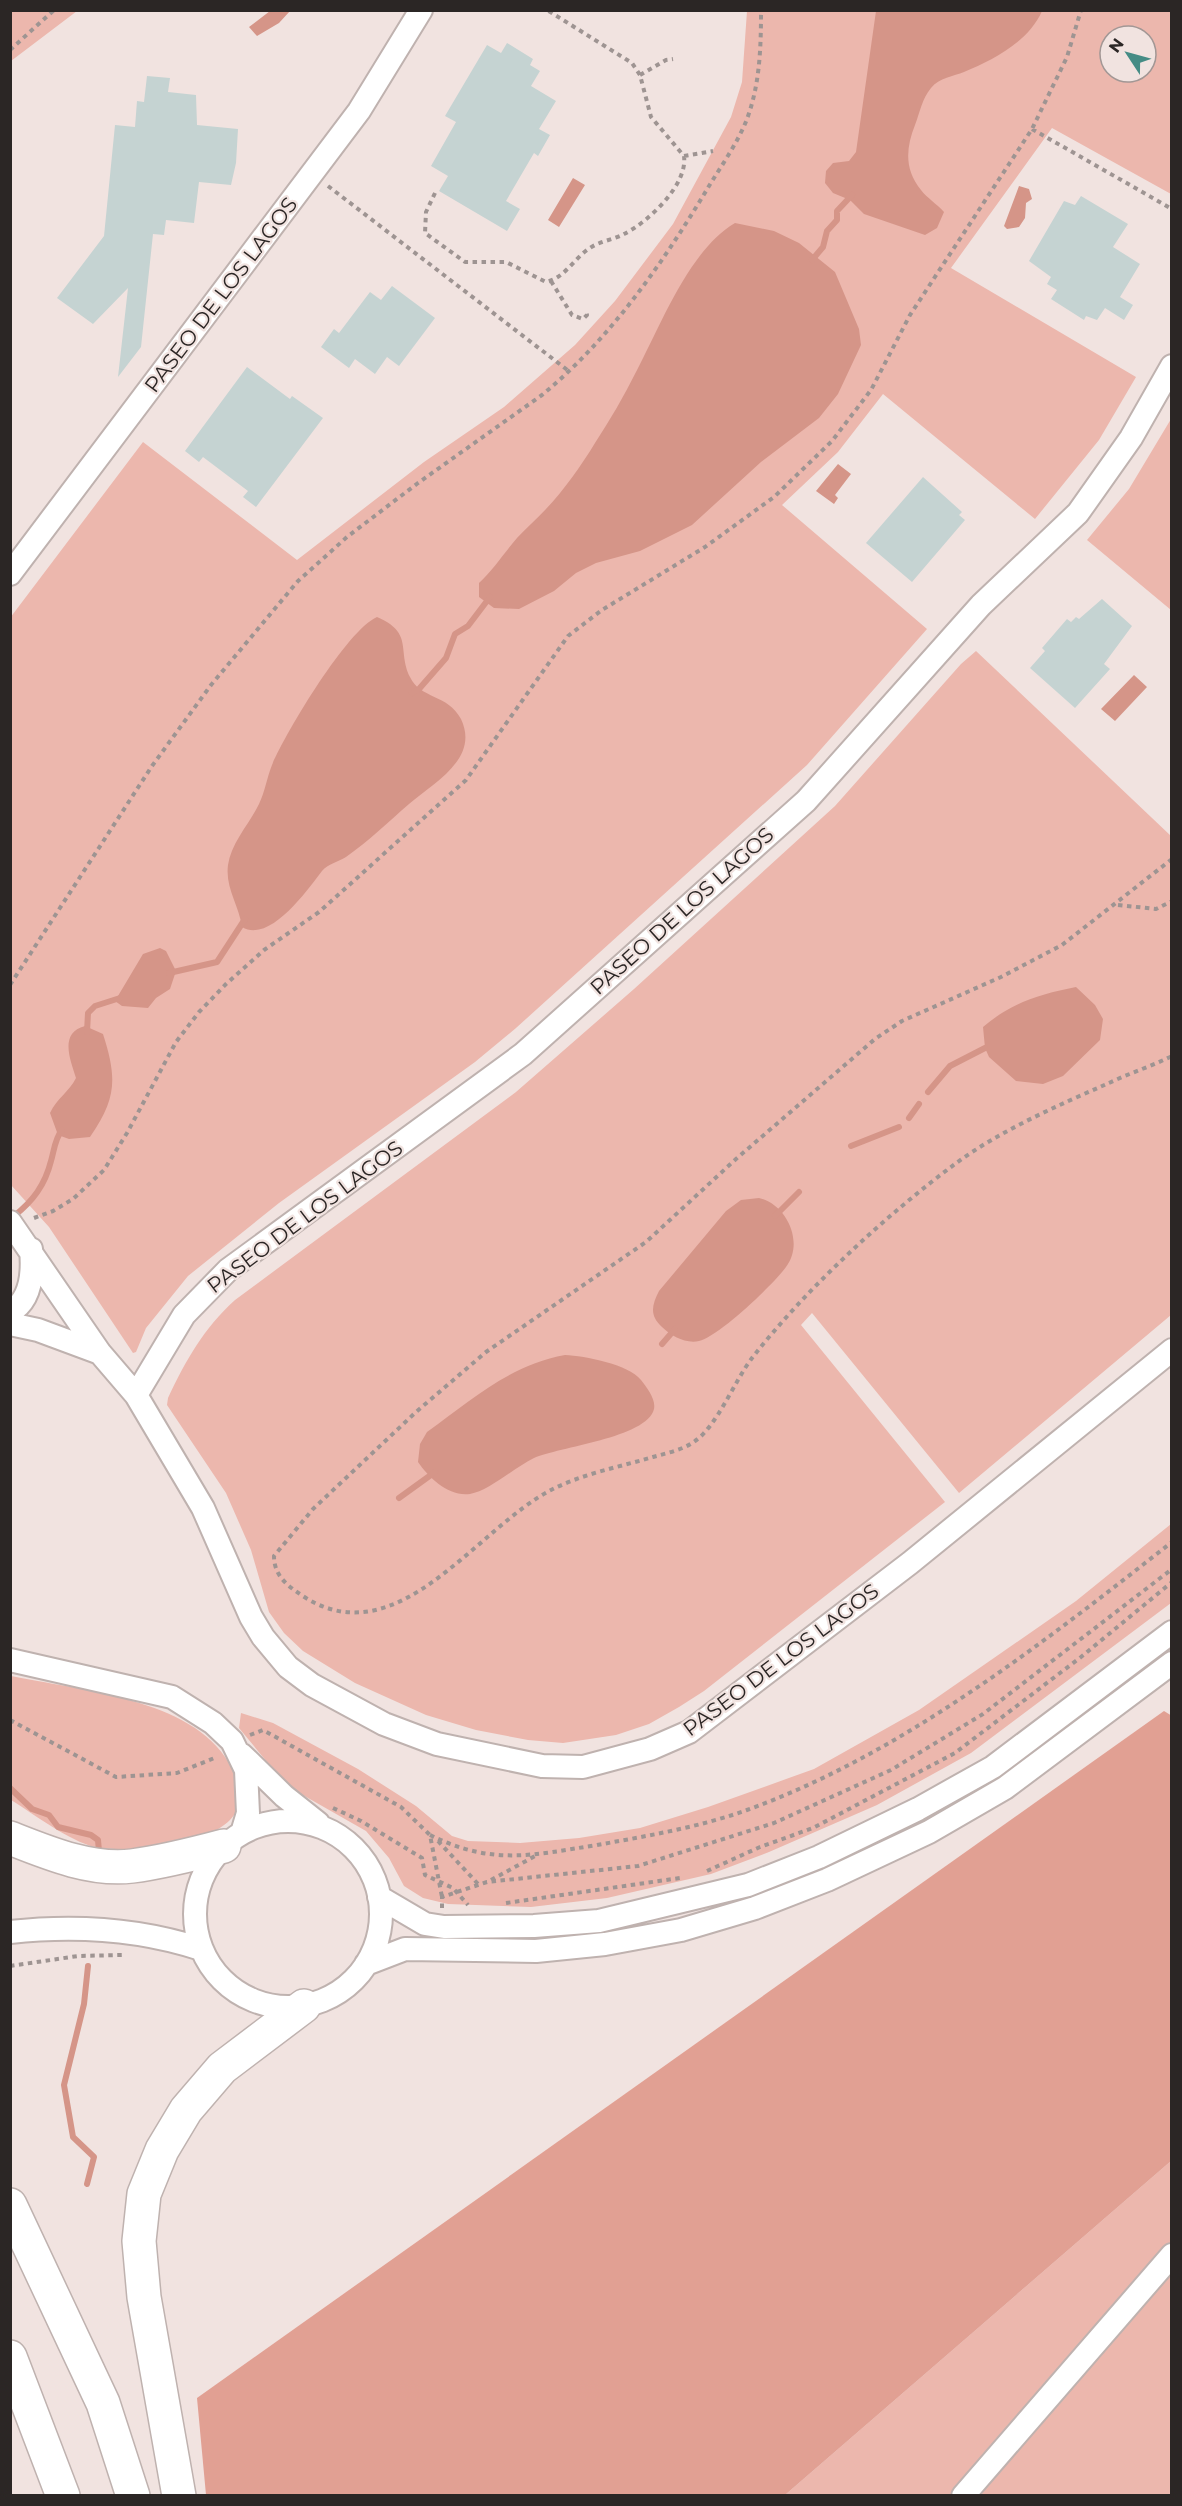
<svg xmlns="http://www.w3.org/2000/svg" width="1182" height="2506" viewBox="0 0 1182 2506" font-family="Montserrat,sans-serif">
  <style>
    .green { fill: #ecb7ad; fill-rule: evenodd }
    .forest { fill: #e1a093 }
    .water { fill: #d59588 }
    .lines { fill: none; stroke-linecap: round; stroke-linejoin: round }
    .stream { stroke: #d59588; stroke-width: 6 }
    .building { fill: #c5d3d2 }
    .street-casing { stroke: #bfb2af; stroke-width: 26 }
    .highway-casing { stroke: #bfb2af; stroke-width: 36 }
    .path { stroke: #9e9492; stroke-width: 4; stroke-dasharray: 4.5 4.5; stroke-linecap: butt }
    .street { stroke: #fff; stroke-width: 22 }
    .highway { stroke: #fff; stroke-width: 33 }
    .labels { text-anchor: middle; stroke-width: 4.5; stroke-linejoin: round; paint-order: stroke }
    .street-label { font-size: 21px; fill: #2b2625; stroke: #f1e3e0 }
  </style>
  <rect width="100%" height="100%" fill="#f1e3e0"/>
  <path class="green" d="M 11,10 L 77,10 L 77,11 L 11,61 Z
    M 747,11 L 1171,11 L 1171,194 L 1052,128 L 951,268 L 1136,377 L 1099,440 L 1035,519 L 883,394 L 838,452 L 782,505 L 927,629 L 807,765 L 516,1028 L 475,1062 L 279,1203 L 188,1276 L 146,1328 L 136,1352 L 133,1353 L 49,1227 L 11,1185 L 10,618 L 143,442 L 297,560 L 424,462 L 504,407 L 575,345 L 615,301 L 673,224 L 731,117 L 742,82 ZM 1110,36 L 1146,36 L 1146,72 L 1110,72 Z
    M 1171,419 L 1172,610 L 1171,610 L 1087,540 L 1129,489 Z
    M 976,651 L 1171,836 L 1171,1315 L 959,1493 L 812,1313 L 801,1325 L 945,1502 L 704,1691 L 679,1707 L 649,1724 L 616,1735 L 563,1743 L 528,1740 L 476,1730 L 426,1715 L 355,1683 L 303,1651 L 284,1633 L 269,1612 L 251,1550 L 226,1493 L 167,1405 L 168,1398 C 186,1360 204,1328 235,1300 L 516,1092 L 634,989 L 835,806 L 961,664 Z
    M 1171,1524 L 1171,1603 L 971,1753 L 877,1805 L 769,1852 L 711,1874 L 607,1898 L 531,1907 L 448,1904 L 423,1898 L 404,1886 L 389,1858 L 366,1831 L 294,1790 L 277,1774 L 239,1728 L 241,1713 L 273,1723 L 358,1769 L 416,1806 L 452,1836 L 468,1841 L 520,1843 L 579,1838 L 640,1828 L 708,1807 L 814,1769 L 919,1710 L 1076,1601 Z
    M 11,1676 C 77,1690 192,1698 229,1763 L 235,1763 C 237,1774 241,1788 240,1799 C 237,1846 129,1854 95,1847 C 69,1841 34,1814 11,1800 Z
    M 1171,2161 L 1171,2495 L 785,2495 Z"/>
  <path class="forest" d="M 1164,1711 L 1172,1716 L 1171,2161 L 785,2495 L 206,2495 L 197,2398 Z"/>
  <path class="water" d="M 270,11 L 290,11 L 279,23 L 257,36 L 249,27 Z
    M 876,11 L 1042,11 C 1029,41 994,60 964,72 C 954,76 939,78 931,88 C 922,99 920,112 915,125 C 906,148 904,169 921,190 C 927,198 937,204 944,212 L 937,228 L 925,235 L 864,214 L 850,200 L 833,193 L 825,183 L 826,171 L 833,163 L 849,161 L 856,152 Z
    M 573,178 L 585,185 L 559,227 L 548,220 Z
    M 1019,186 L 1029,189 L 1032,199 L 1026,203 L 1025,218 L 1019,227 L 1007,229 L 1004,226 Z
    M 735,223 L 774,231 L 799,243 L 835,272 L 859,329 L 861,345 L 838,394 L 819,418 L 761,462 L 692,525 L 640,551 L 596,563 L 576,573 L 554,591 L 519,609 L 494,608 L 479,597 L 479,583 C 494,569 504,553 517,538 C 526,528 537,519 546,509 C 564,490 581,466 595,443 C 610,420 624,396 636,372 C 661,325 689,250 735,223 Z
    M 838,464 L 851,474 L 835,495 L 838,498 L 834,504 L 816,491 Z
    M 377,617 C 414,633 397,650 410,677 C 420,699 448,694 461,719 C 480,759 433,783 409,804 C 388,822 369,841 346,857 C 338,862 328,864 322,871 C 308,889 270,944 242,927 C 239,905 225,888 228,865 C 231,843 250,823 259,804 C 265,792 267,777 272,765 C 286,732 347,630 377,617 Z
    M 1134,675 L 1147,687 L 1115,721 L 1101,709 Z
    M 160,948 L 166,951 L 176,971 L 170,989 L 156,998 L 148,1008 L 122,1006 L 115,1001 L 143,954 Z
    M 1076,987 L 1095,1005 L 1103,1019 L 1100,1040 L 1063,1076 L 1043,1084 L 1016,1081 L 989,1057 L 985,1048 L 983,1027 C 1011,1003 1040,994 1076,987 Z
    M 85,1026 L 103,1034 C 117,1078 117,1098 90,1137 L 69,1139 L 58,1135 L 50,1113 C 57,1098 69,1092 76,1078 C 70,1059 59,1033 85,1026 Z
    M 759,1198 C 786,1204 805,1242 786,1267 C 774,1284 718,1337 699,1341 C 686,1344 671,1336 662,1327 C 649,1315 652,1305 659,1291 L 726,1211 L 741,1200 Z
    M 565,1355 C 585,1356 628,1364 641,1380 C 647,1388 656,1399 654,1409 C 647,1438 558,1447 534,1458 C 515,1467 489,1491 470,1494 C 449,1497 429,1478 418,1462 L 420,1444 L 427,1432 C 471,1400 510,1365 565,1355 Z"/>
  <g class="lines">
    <path class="stream" d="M 812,260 L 823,247 L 827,231 L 837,220 L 837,211 L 852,195
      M 412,693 L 419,689 L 446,658 L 455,634 L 468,626 L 490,597
      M 169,973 L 217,962 L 245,919
      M 87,1032 L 88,1013 L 95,1006 L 120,998
      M 928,1092 L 950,1066 L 985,1048
      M 909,1118 L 919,1104
      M 851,1146 L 899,1127
      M 14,1216 C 33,1201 45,1185 51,1161 C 54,1151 55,1138 62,1130
      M 775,1216 L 799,1192
      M 662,1344 L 675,1329
      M 399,1498 L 435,1472
      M 10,1788 L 32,1809 L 49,1815 L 58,1827 L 91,1835 L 98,1840 L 99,1851
      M 87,2184 L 94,2157 L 73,2137 L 64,2085 L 84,2004 L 88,1966"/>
  </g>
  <path class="building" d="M 507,43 L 533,59 L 530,65 L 540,71 L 531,86 L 556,101 L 539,129 L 550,135 L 538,156 L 534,153 L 506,201 L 520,209 L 507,231 L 439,191 L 448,176 L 431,166 L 456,122 L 445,116 L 487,45 L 501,53 Z
    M 147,76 L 170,78 L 168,92 L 196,95 L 197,125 L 238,129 L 236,163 L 231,185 L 199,182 L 194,223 L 166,220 L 164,235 L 153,234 L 141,347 L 118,377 L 128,288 L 93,324 L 57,298 L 104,236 L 115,125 L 135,127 L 137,101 L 144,102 Z
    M 1081,196 L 1128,224 L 1113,247 L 1140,264 L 1120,297 L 1133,305 L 1124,320 L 1105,308 L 1097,320 L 1086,316 L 1084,320 L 1051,299 L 1057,290 L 1047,284 L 1051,277 L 1029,261 L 1064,201 L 1075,205 Z
    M 392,286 L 435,318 L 399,366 L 387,357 L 375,374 L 355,359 L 349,368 L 321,347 L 334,329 L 339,333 L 370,292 L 381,300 Z
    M 247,367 L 290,399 L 292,396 L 323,418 L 256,507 L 243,497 L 248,491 L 203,457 L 199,462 L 185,451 Z
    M 923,477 L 962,512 L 959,515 L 965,520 L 912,582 L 866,543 Z
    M 1102,599 L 1132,626 L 1104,664 L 1110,669 L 1075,708 L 1030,668 L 1045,651 L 1042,648 L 1067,619 L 1071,622 L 1076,617 L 1079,619 Z"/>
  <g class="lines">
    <defs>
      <path id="street" d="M 10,574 L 359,111 L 421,10
        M 10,1222 L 100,1353 L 136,1395 L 203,1508 L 251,1617 L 263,1637 L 288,1667 L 312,1685 L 384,1724 L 437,1744 L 542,1766 L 583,1767 L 650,1749 L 689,1732 L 910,1563 L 1172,1350
        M 10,1312 C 32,1300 33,1270 31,1249
        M 10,1324 L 38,1330 L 100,1353
        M 136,1395 L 184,1315 L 228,1270 L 523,1054 L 806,801 L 981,605 L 1078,513 L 1131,438 L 1172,366
        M 10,1660 L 172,1697 L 213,1723 L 232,1741 L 246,1770 L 248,1813 L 242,1833
        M 242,1755 L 284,1796 L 318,1823
        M195 1914a93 93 0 1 1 186 0a93 93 0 1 1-186 0Z
        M 379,1897 L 425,1924 L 444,1927 L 534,1926 L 599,1921 L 748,1885 L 819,1857 L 918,1809 L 993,1767 L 1172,1632
        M 10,1932 C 74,1925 140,1929 201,1949
        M 366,1964 L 405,1949 L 536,1951 L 605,1944 L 681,1930 L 755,1908 L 827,1880 L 929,1832 L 1005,1788 L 1172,1663
        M 963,2496 L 1172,2255"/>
      <path id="highway" d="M 10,1838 C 48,1853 91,1871 132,1866 C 163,1862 194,1854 224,1846
        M 10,2205 L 103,2403 L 133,2496
        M 10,2357 L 63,2496
        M 179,2496 L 144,2297 L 139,2241 L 144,2194 L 162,2150 L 186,2110 L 222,2068 L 304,2006"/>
    </defs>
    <use href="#street" class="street-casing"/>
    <use href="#highway" class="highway-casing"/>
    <path class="path" d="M 10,50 L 54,10
      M 640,75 L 666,60 L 673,59
      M 1032,129 L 1172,209
      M 684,156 L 713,151
      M 328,186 L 570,372
      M 435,193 L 426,212 L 425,233 L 465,262 L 506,262 L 546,282 C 565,278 574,258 590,248 C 600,241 613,240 624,234 C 648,222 688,185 684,156 L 651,117 L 640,75 L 632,63 L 547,10
      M 551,281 L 572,315 L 583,319 L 587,315 L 586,311
      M 1172,859 L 1062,945 L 1001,977 L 902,1021 L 875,1039 L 736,1159 L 646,1242 L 486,1352 L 416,1412 L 313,1509 L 274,1556 C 274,1577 289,1587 306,1598 C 399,1655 477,1528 551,1490 C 582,1474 619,1467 653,1457 C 667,1453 683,1450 695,1441 C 717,1426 734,1382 752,1358 C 806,1289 885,1216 955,1164 C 999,1131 1059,1105 1109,1083 C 1130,1073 1152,1066 1172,1056
      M 1118,905 L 1156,909 L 1172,901
      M 10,985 L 152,766 L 211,685 L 298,581 L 347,537 L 418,483 L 542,395 C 611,338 663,263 709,186 C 722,165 738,142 747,119 C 760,84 761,47 761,10
      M 34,1218 L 53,1211 L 73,1199 L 104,1170 L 127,1133 L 176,1042 L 199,1012 L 226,984 L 264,950 L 319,912 L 466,780 L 568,636 L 602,610 L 705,547 L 774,497 L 832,441 L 871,390 L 910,315 L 1032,129 L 1067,57 L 1081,10
      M 10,1720 L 116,1777 L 177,1773 L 217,1757
      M 250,1735 L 263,1730 L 401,1807 L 430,1835 L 442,1897
      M 333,1808 L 361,1821 L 422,1858 L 425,1875 L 453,1888 L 468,1905
      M 430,1835 C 492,1866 533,1855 597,1845 C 647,1836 700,1827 747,1810 C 902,1754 1043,1643 1172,1542
      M 438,1841 L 479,1885
      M 707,1871 L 760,1847 L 813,1828 L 955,1753 L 1081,1657 L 1172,1582
      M 491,1880 L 537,1855
      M 506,1903 L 680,1878
      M 442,1908 L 442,1897 L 487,1882 L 638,1866 L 774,1823 L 891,1770 L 983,1714 L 1172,1569
      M 10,1966 L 78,1956 L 122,1955"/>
    <use href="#street" class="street"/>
    <use href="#highway" class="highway"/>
  </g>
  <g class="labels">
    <g class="street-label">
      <text transform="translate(221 295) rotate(-53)" y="7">PASEO DE LOS LAGOS</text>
      <text transform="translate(682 911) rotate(-42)" y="7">PASEO DE LOS LAGOS</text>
      <text transform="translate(305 1217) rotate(-37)" y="7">PASEO DE LOS LAGOS</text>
      <text transform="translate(781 1660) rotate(-37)" y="7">PASEO DE LOS LAGOS</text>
    </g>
  </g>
  <rect width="1182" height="2506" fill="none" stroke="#2b2625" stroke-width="24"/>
  <g transform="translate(1128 54) rotate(306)"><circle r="28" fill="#f1e3e0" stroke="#a29795" stroke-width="1.5"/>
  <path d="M0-4.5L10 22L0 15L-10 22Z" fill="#458c85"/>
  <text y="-9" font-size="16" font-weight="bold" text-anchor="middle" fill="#2b2625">N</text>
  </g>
</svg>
